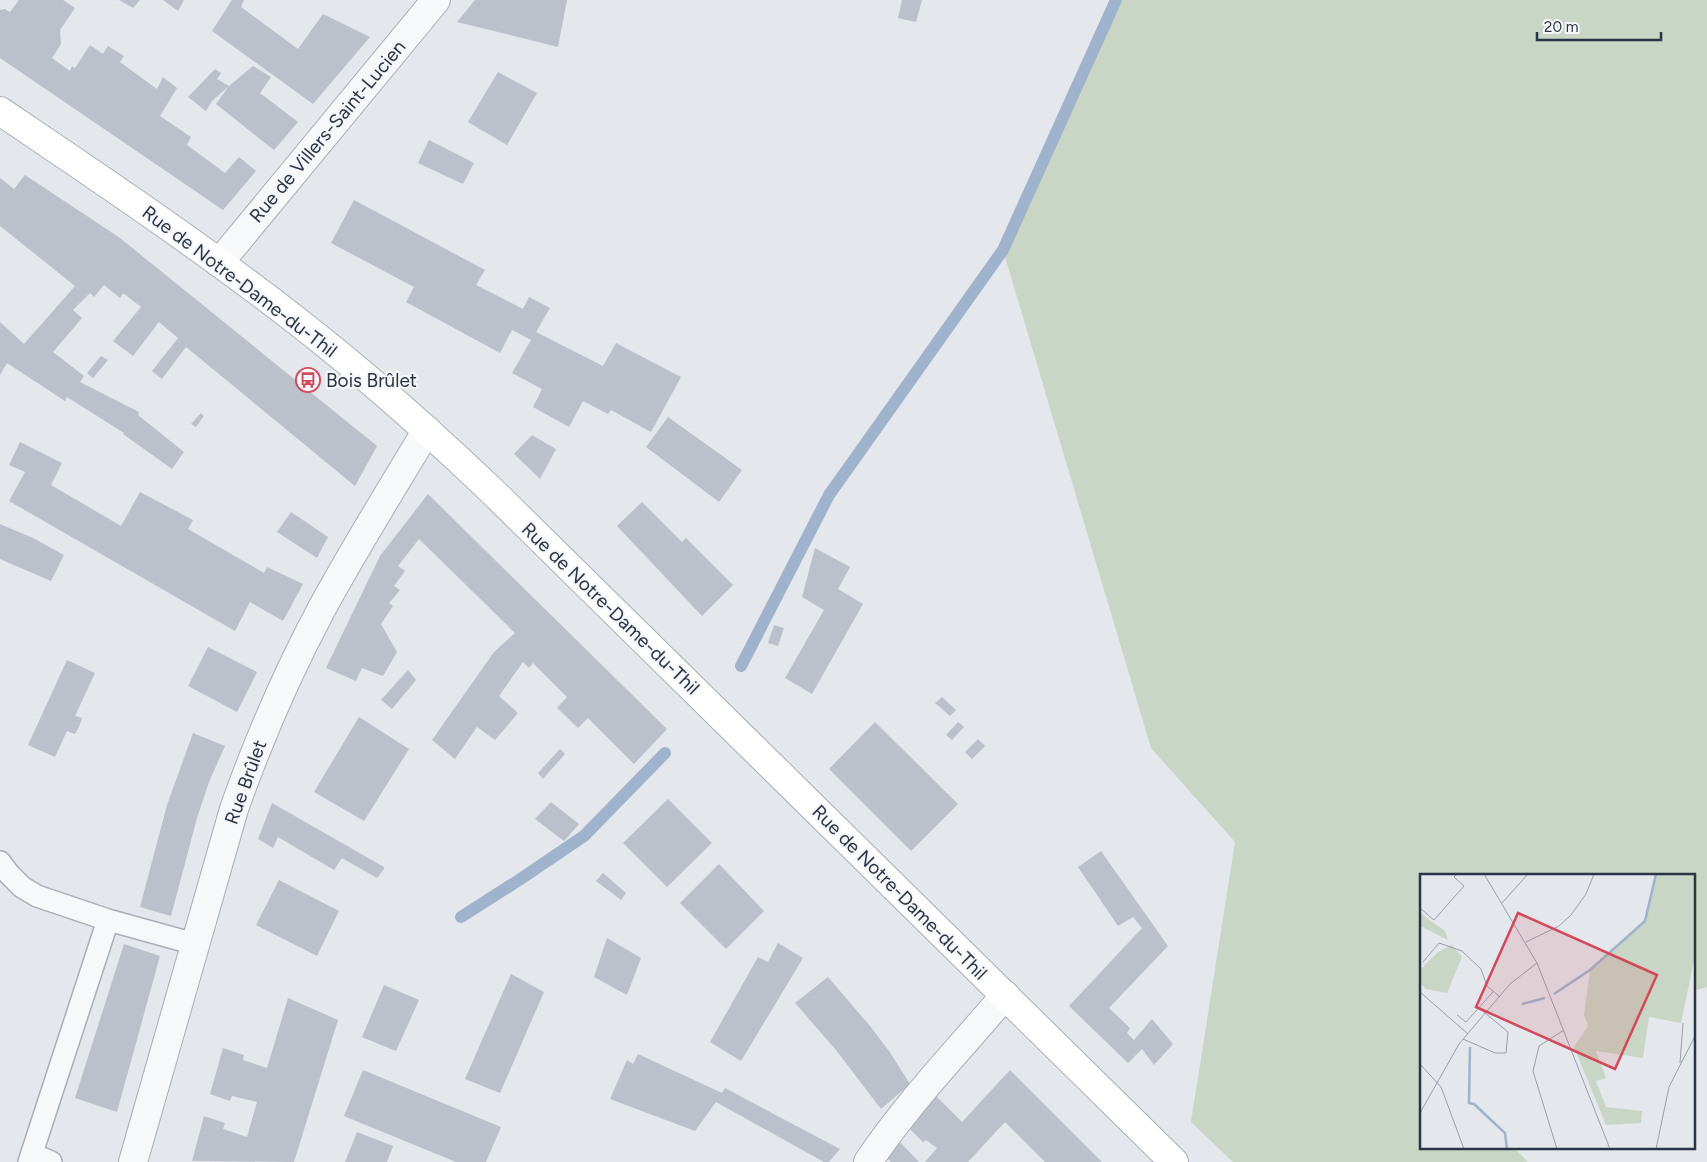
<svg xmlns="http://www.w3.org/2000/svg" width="1707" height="1162" viewBox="0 0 1707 1162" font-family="Figtree,sans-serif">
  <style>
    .green { fill: #c9d6c5 }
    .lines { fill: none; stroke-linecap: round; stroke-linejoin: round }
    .stream { stroke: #9fb4cc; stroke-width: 12 }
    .building { fill: #bbc0ca }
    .lane-casing { stroke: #a9aeb7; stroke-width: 24 }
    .street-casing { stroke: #a9aeb7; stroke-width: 30 }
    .secondary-casing { stroke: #a9aeb7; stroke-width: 30 }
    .lane { stroke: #f7f8fa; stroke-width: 21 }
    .street { stroke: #f7f8fa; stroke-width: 28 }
    .secondary { stroke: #fff; stroke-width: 28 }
    .labels { text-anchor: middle; stroke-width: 4.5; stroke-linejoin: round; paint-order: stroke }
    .street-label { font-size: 19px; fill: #2b3445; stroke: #f4f6f9 }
    .poi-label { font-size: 19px; fill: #2b3445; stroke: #f4f6f9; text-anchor: start }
    .inset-river { fill: none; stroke: #9fb4cc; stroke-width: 2.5 }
    .inset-road { fill: none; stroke: #9a9fa9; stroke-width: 1 }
    .view { fill: #d1495b; fill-opacity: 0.15; stroke: #d1495b; stroke-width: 2.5 }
    .inset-edge { fill: none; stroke: #2b3445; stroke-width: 2.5 }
  </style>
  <rect width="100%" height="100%" fill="#e4e7ec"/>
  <path class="green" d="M 1119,0 L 1707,0 L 1707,987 L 1693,991 L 1693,876 L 1421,876 L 1421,1148 L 1514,1148 L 1528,1162 L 1233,1162 L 1191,1122 L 1235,842 L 1151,748 L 1003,250 Z"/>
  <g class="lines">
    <path class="stream" d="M 741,666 L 829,495 L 1003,250 L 1116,0
      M 461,917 L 519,880 L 584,836 L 665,753"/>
  </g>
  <path class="building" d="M 19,0 L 63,0 L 75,8 L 60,30 L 61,44 L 52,58 L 70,71 L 72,66 L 75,68 L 90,45 L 103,54 L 108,46 L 124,56 L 120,62 L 157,89 L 163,77 L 177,88 L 160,116 L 191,137 L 187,145 L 225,173 L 239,157 L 256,171 L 223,210 L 0,58 L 0,10 L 5,9 L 10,12 Z
    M 119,0 L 140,0 L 133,8 Z
    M 163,0 L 184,0 L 178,11 Z
    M 232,0 L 244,0 L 241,7 L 298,49 L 323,14 L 370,37 L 313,104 L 212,31 Z
    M 475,0 L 567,0 L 558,47 L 457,22 Z
    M 902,0 L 922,0 L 916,22 L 898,18 Z
    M 253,66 L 271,77 L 260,93 L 298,122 L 274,150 L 216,104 L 229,86 L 212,101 L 206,111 L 188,97 L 215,69 L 221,73 L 217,79 L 229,86 Z
    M 498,72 L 537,93 L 507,145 L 468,122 Z
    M 429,140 L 474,163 L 463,184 L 418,163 Z
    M 25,175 L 120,238 L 377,446 L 355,486 L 186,347 L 162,379 L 152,371 L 178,338 L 159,322 L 133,356 L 113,341 L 141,307 L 123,293 L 120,298 L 104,285 L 94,297 L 90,293 L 73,310 L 82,318 L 53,352 L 84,376 L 80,382 L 139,412 L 138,415 L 184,452 L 172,469 L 123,434 L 124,433 L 67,397 L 65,401 L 7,363 L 0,375 L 0,322 L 24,344 L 75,286 L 0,226 L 0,178 L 14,189 Z
    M 354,200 L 485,270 L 476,285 L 523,309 L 529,297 L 550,308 L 536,332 L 603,366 L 616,343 L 681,377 L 651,432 L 611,410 L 608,414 L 583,401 L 569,427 L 533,407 L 542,389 L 512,373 L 531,340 L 512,330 L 500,353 L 406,302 L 414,287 L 331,243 Z
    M 101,356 L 108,360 L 93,378 L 87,373 Z
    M 201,413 L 204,416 L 196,427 L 191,424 Z
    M 668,417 L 742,470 L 719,502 L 646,447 Z
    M 532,435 L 556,449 L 540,479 L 514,454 Z
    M 20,442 L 62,463 L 51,485 L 121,526 L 140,492 L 193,520 L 188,529 L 264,573 L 267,567 L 303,584 L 283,621 L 250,602 L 235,631 L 9,501 L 25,472 L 9,465 Z
    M 428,494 L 667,729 L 634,764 L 588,718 L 578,728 L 557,708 L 567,697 L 533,663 L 529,668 L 523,662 L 499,696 L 518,713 L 495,740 L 477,727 L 455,759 L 432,740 L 494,652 L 515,633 L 419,539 L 398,566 L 405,571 L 394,586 L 400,590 L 389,603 L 393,606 L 381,624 L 397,652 L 383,676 L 362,668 L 356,681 L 326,668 L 380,556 Z
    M 642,502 L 682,542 L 686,538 L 733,585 L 702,616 L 617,526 Z
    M 291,512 L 328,537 L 317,558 L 277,532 Z
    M 0,524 L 33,538 L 64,555 L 51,581 L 0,559 Z
    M 815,548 L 850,567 L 838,589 L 863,604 L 812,694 L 785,678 L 824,610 L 802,597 Z
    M 774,625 L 784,628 L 778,646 L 768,643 Z
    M 208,647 L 257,672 L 237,712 L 188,686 Z
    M 67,660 L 95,673 L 75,716 L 82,718 L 79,727 L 75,734 L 67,731 L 55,757 L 28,745 Z
    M 408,670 L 416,680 L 392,709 L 381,700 Z
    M 942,697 L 956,710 L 950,716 L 935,703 Z
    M 359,717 L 409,749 L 364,821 L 314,792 Z
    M 875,722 L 958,804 L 911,851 L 829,769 Z
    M 958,722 L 964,727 L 952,740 L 946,735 Z
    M 193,733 L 225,746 L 209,782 L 197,818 L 171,916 L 140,907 L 167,805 Z
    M 978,739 L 985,746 L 972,759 L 965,752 Z
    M 560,749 L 565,754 L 543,779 L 538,773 Z
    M 668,799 L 712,843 L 667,887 L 623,843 Z
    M 551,802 L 579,824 L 564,841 L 535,819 Z
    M 272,803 L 384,867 L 384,869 L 377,878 L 342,858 L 334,870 L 278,837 L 273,848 L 258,839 Z
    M 1101,851 L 1168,946 L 1109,1008 L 1130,1028 L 1127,1033 L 1134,1040 L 1152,1019 L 1173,1044 L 1154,1065 L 1142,1049 L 1128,1063 L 1069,1006 L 1142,928 L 1133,917 L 1118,926 L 1078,867 Z
    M 719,864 L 764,911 L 726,949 L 680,903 Z
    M 603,873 L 626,893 L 621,900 L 596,881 Z
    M 279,880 L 339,911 L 317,956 L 256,925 Z
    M 607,938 L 641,958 L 627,995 L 594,977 Z
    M 778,943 L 803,958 L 741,1061 L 710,1042 L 758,957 L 768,962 Z
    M 124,944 L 160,956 L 117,1112 L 75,1098 Z
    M 511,974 L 544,992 L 500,1093 L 465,1079 Z
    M 828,977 L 870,1026 L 889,1051 L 910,1084 L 881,1109 L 836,1050 L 795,1003 Z
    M 384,985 L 419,1000 L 396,1051 L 362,1037 Z
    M 288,998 L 338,1020 L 294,1162 L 192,1161 L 204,1116 L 225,1123 L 223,1129 L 247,1137 L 257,1102 L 232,1096 L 230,1101 L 210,1094 L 223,1048 L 244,1055 L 243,1060 L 267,1068 Z
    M 638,1054 L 722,1093 L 725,1088 L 840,1149 L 829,1162 L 824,1162 L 716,1102 L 695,1131 L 610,1099 L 627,1060 L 633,1064 Z
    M 363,1070 L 501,1127 L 486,1162 L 456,1162 L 344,1116 Z
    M 1010,1070 L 1102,1162 L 1045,1162 L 1005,1122 L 968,1162 L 925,1162 L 937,1148 L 926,1140 L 923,1142 L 908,1127 L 936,1096 L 962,1122 Z
    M 357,1132 L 393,1146 L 387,1162 L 345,1162 Z
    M 897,1139 L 919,1162 L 891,1162 L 886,1157 Z"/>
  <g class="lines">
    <defs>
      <path id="lane" d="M 0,862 L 9,874 L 22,887 L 37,896 L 108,920 L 195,944
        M 32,1154 L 51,1162
        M 29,1162 L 108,920"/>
      <path id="street" d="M 219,263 L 436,0
        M 133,1162 L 234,809 C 258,741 287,674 321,610 C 354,549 391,490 427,430
        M 868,1162 C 908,1102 959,1050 1005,995"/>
      <path id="secondary" d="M 0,111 C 99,178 199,245 293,318 C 363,372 429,431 493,492 L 1174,1162"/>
    </defs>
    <use href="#lane" class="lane-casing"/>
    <use href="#street" class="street-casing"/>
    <use href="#secondary" class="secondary-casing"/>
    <use href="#lane" class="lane"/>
    <use href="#street" class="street"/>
    <use href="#secondary" class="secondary"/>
  </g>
  <defs>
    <symbol id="bus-ring" viewBox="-11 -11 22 22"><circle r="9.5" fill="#f4f6f9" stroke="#d1495b" stroke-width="1.5"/><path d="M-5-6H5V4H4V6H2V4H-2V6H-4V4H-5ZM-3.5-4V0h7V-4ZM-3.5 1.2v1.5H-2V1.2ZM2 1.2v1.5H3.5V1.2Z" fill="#d1495b"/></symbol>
  </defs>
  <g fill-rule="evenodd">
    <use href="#bus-ring" x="294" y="366" width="28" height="28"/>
  </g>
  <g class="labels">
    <g class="street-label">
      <text transform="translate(327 131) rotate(-50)" y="7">Rue de Villers-Saint-Lucien</text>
      <text transform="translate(240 281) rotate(37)" y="7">Rue de Notre-Dame-du-Thil</text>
      <text transform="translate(611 608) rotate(44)" y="7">Rue de Notre-Dame-du-Thil</text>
      <text transform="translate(245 782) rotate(-70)" y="7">Rue Brûlet</text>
      <text transform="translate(900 892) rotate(45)" y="7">Rue de Notre-Dame-du-Thil</text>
    </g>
    <g class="poi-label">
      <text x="326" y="387">Bois Brûlet</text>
    </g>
  </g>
  <g transform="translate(1420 874)">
    <rect width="275" height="275" fill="#e4e7ec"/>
    <path d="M 236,0 L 275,0 L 275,81 L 261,149 L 229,143 L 223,184 L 176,177 L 186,204 L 176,207 L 186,233 L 222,237 L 221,249 L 186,251 L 154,173 L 168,152 L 164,141 L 170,96 L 225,48 ZM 0,39 L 25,57 L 28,66 L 0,52 ZM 32,71 L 42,83 L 27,119 L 6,115 L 0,109 L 0,96 L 18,78 Z" fill="#c9d6c5"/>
    <path class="inset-river" d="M 134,120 L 170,96 L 225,47 L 236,0M 102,130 L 125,124M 50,173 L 49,229 L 54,230 L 85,259 L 87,275"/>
    <path class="inset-road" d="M 64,0 L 117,89 L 190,275M 82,29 L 108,0M 0,34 L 14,46 L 44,12 L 34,3 L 37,0M 106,68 L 139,52 L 151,41 L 166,20 L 174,0M 3,88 L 19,69 L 42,77 L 61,95 L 67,112 L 80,123M 0,118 L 48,160M 37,141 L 46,148 L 73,118M 43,165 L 75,179 L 86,179 L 88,158 L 59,134M 260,189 L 263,149M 0,190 L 21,213 L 44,275M 0,239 L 39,170 L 90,110 L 117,89M 137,275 L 113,197 L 119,172 L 144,156M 236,275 L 249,213 L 275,162"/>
    <path class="view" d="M 98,39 L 237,101 L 195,195 L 56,133 Z"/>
    <rect width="275" height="275" class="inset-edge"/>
  </g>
  <path d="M1537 32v8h124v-8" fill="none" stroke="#2b3445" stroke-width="2.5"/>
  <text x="1544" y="32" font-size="15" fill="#2b3445" stroke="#f4f6f9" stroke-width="4" paint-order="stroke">20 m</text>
</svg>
